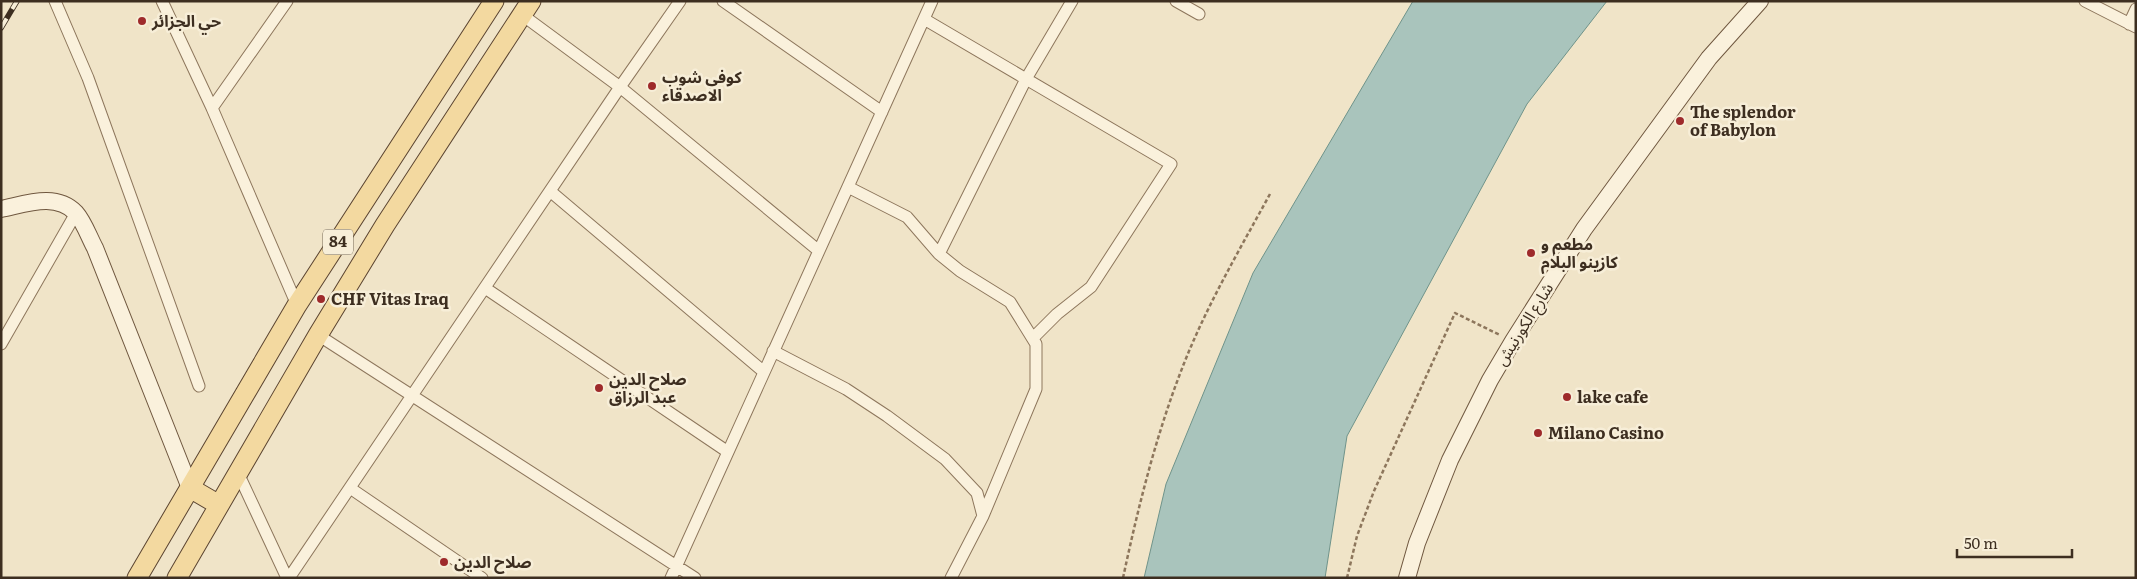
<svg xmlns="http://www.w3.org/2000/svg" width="2137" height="579" viewBox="0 0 2137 579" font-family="Literata,'Noto Sans Arabic',serif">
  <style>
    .water { fill: #a9c4bc; stroke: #6f938a }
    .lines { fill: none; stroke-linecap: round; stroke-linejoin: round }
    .street-casing { stroke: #8d765c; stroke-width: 13 }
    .secondary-casing { stroke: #6f573f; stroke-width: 18 }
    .primary-casing { stroke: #5b4430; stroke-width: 21 }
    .path { stroke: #8d765c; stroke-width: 2.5; stroke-dasharray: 4 2.5; stroke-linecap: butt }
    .street { stroke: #faf1dc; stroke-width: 11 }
    .secondary { stroke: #faf1dc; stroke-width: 16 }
    .primary { stroke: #f3d9a0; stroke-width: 19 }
    .rail-casing { stroke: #3d2e20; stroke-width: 5.5 }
    .rail { stroke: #f7eed8; stroke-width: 4; stroke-dasharray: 11; stroke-linecap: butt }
    .poi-dot { fill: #9e2a2b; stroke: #f7eed8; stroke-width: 2 }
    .labels { text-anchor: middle; stroke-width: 5; stroke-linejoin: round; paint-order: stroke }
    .shield { fill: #f7eed8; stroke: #756857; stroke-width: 1 }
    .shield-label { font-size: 15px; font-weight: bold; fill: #3d2e20 }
    .poi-label { font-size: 16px; font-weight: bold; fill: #3d2e20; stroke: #f7eed8; text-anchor: start }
    .street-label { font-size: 16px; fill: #3d2e20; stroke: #f7eed8 }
  </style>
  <rect width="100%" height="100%" fill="#f0e4c8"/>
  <path class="water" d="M 1413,1 L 1607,1 L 1527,104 L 1347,436 L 1325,578 L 1144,578 L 1166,484 L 1253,273 Z"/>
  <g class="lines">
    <defs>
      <path id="street" d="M 55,1 L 88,78 L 199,386
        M 162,1 L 212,108 L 297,305
        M 723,1 L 882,112
        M 1176,1 L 1199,14
        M 2085,1 L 2136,27
        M 521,14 L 620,87 L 819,251
        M 924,19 L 1171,164 L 1091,287 L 1057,314 L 1033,338
        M 2129,24 L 2136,9
        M 212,108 L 287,1
        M 848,187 L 907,217 L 939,254 L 1026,79 L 1072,1
        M 550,191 L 764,372
        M 939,254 L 960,271 L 1010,302 L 1036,344 L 1036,389 L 983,516 L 951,578
        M 485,288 L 728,452
        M 318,335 L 695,578
        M 1,344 L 76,213
        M 773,351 L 846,389 L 887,416 L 945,459 L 977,493 L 983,516
        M 238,473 L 287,578
        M 350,488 L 482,578
        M 289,578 L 620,87 L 680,1
        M 671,578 L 932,1"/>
      <path id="secondary" d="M 1,209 C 26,204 56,192 76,213 C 84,222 89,237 95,248 L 190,488
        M 1407,578 L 1417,543 L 1450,460 L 1490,380 L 1513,341 L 1584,229 L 1709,58 L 1760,1"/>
      <path id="primary" d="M 190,488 L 219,505
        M 137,578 L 297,305 L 494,1
        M 177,578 L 318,335 L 385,225 L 531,1"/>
    </defs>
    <use href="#street" class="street-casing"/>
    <use href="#secondary" class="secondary-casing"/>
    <use href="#primary" class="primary-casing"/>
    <path class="path" d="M 1123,578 C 1139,503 1158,427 1187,356 C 1210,300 1241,247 1270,194
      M 1347,578 L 1357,536 L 1374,491 L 1455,313 L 1500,335"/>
    <use href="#street" class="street"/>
    <use href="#secondary" class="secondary"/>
    <use href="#primary" class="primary"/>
    <defs>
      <path id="rail" d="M 1,28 L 17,1"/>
    </defs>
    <use href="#rail" class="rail-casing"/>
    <use href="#rail" class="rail"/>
  </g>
  <g class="poi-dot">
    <circle cx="142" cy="21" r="5"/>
    <circle cx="652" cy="86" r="5"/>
    <circle cx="1680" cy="121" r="5"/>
    <circle cx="1531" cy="253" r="5"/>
    <circle cx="321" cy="299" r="5"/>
    <circle cx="599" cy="388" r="5"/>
    <circle cx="1567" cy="397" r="5"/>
    <circle cx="1538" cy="433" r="5"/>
    <circle cx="444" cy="562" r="5"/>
  </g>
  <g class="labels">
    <rect class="shield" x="323" y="229.5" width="30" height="25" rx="4"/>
    <g class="shield-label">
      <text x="338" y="247">84</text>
    </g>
    <g class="poi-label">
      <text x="152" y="27">حي الجزائر</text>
      <text x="662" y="83">كوفي شوب<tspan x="662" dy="18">الاصدقاء</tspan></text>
      <text x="1690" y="118">The splendor<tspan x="1690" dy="18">of Babylon</tspan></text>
      <text x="1541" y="250">مطعم و<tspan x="1541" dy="18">كازينو البلام</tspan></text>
      <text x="331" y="305">CHF Vitas Iraq</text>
      <text x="609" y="385">صلاح الدين<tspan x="609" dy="18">عبد الرزاق</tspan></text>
      <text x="1577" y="403">lake cafe</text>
      <text x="1548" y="439">Milano Casino</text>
      <text x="454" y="568">صلاح الدين</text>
    </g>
    <g class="street-label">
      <text transform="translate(1524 324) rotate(-58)" y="6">شارع الكورنيش</text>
    </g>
  </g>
  <rect width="2137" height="579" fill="none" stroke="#3d2e20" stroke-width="5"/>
  <path d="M1957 549v8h115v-8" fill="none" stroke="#3d2e20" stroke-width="2.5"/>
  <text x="1964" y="549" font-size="15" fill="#3d2e20" stroke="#f7eed8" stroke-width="4" paint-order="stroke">50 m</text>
</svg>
